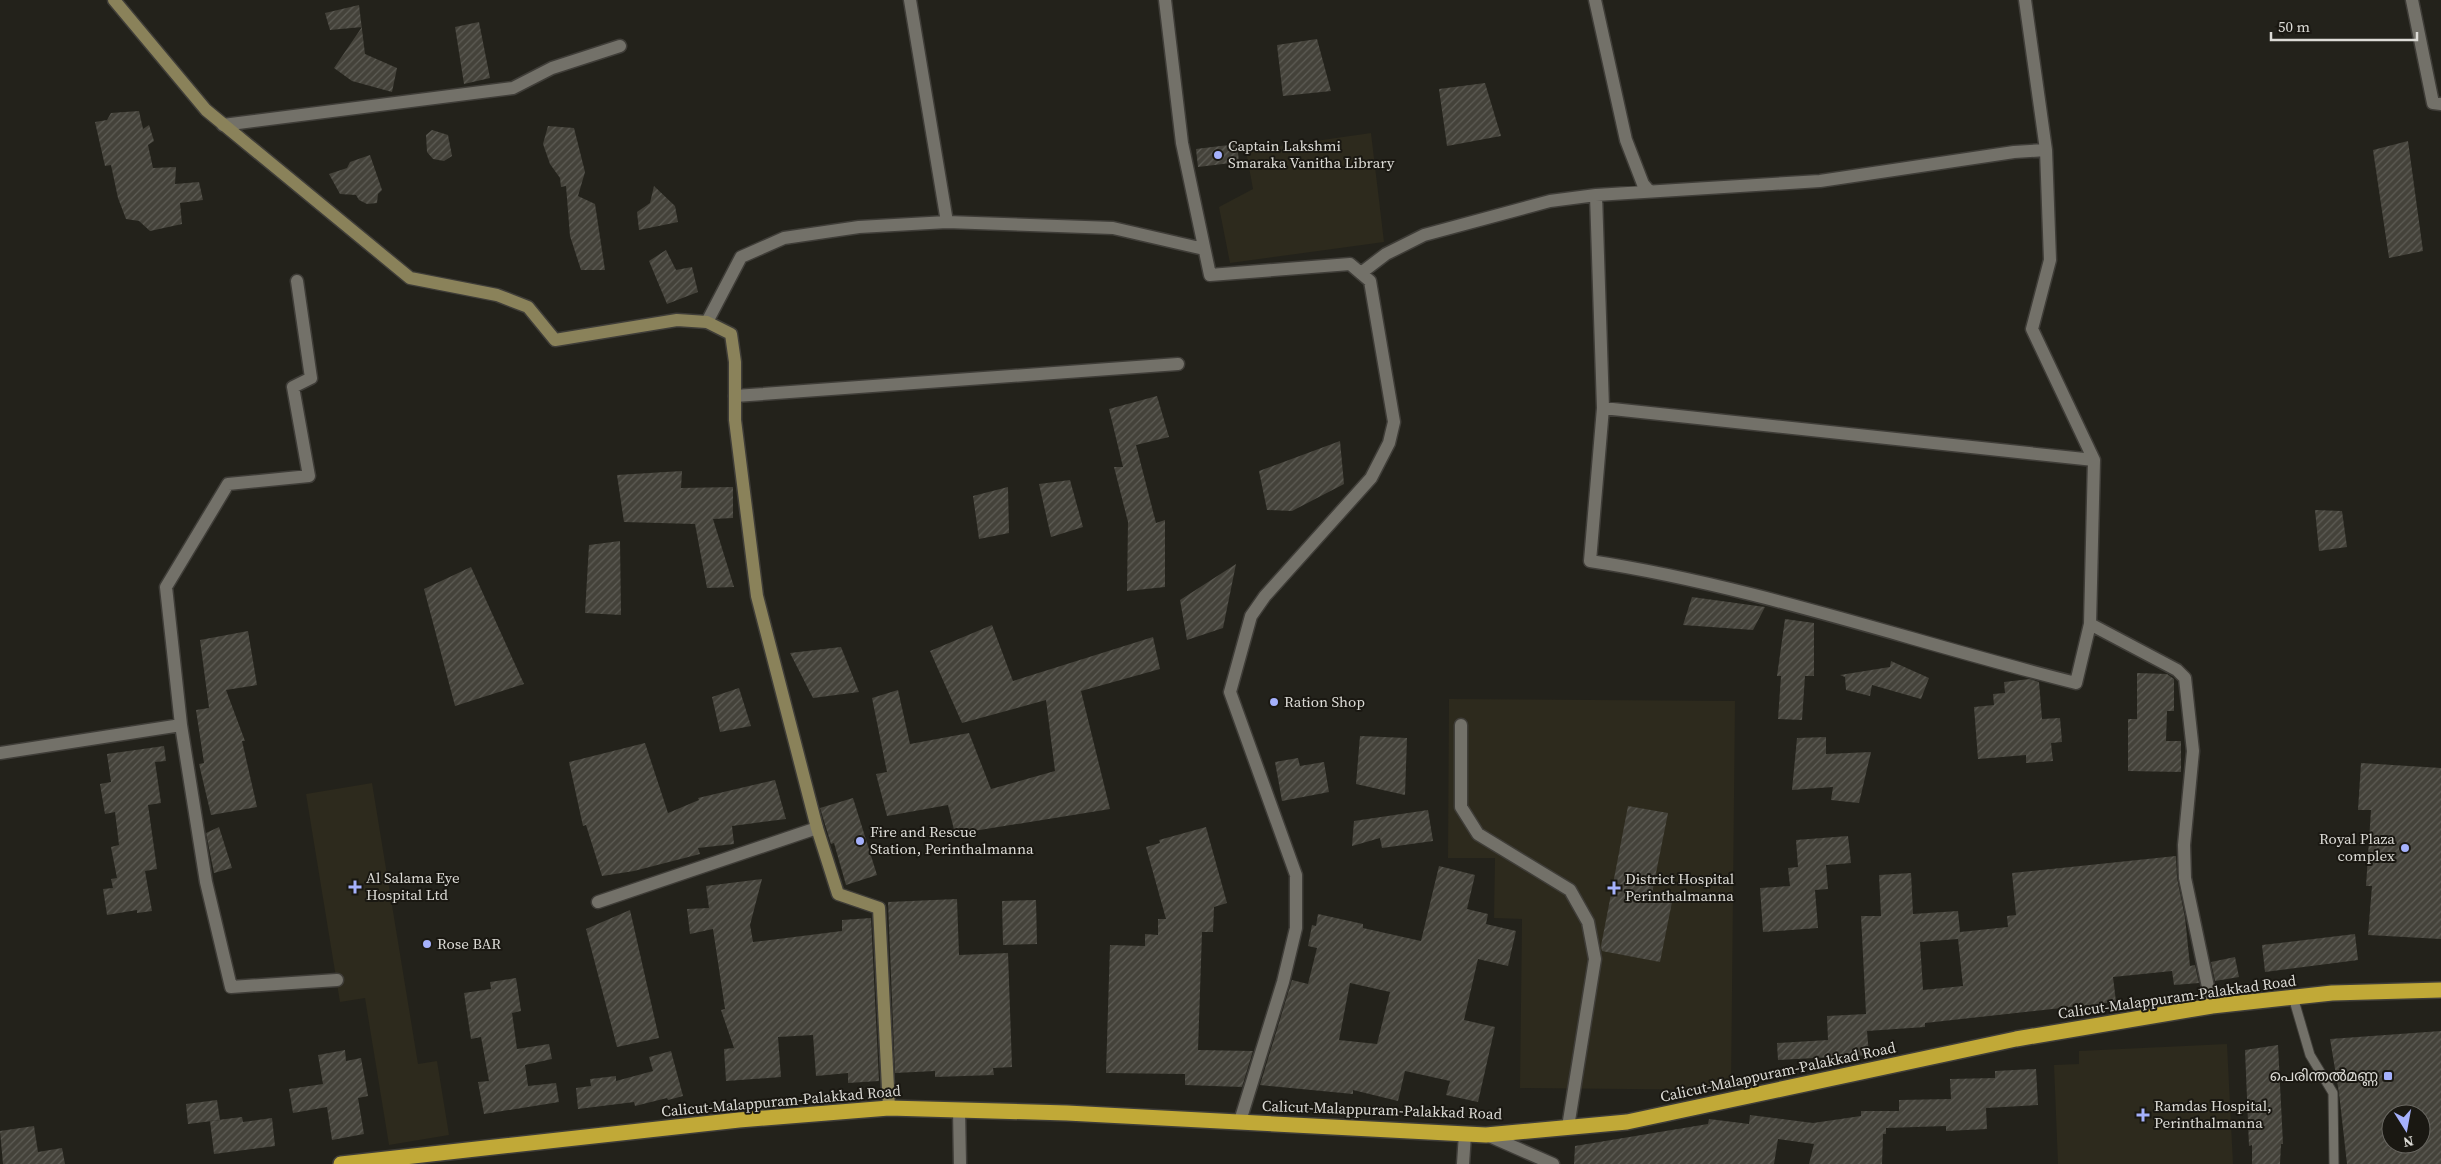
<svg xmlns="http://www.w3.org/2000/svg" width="2441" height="1164" viewBox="0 0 2441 1164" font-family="'Source Serif 4','Noto Sans Malayalam',serif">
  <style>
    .built { fill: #2d2a1d }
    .building { fill: url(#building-hatch); fill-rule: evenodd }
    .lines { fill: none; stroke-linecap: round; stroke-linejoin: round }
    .lane-casing { stroke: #3f3d38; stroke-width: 11 }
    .street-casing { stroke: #3f3d38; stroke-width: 15 }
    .secondary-casing { stroke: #3f3d38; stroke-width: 15 }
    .highway-casing { stroke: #3f3d38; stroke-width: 18 }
    .lane { stroke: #737169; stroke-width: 9 }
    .street { stroke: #737169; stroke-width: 12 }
    .secondary { stroke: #8a825a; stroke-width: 12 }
    .highway { stroke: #c1a937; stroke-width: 15 }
    .poi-dot { fill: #a5b1fc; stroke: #1a1812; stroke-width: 2 }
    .labels { text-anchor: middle; stroke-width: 4; stroke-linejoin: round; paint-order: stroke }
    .poi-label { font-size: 15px; fill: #dcdbd6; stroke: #1a1812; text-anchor: start }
    .street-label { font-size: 15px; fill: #dcdbd6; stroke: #1a1812 }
  </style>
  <defs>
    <pattern id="building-hatch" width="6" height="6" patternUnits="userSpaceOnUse" patternTransform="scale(1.25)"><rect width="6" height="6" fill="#44423a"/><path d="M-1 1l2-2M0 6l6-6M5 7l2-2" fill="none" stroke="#5e5d56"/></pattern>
  </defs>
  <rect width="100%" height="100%" fill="#23221b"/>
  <path class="built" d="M 1371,133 L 1384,242 L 1230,263 L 1219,207 L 1253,189 L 1246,151 Z
    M 1449,699 L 1735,701 L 1731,1090 L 1520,1088 L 1522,919 L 1494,918 L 1495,858 L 1448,858 Z
    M 372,783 L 418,1064 L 437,1061 L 449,1135 L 389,1145 L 365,998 L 340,1002 L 306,794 Z
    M 2227,1044 L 2233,1164 L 2058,1164 L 2054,1065 L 2079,1064 L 2079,1051 Z"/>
  <path class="building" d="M 359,5 L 365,54 L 397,68 L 392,92 L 352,81 L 334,68 L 362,27 L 330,30 L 325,13 Z
    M 479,22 L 490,78 L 464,84 L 455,27 Z
    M 1317,39 L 1331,91 L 1283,96 L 1277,45 Z
    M 1485,83 L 1501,136 L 1447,146 L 1439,89 Z
    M 139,111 L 143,129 L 149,125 L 154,141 L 148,145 L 153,168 L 176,167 L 175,184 L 199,182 L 203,200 L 180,203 L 182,224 L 150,231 L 139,221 L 126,219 L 118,198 L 111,165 L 105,166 L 95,122 L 107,120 L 111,113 Z
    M 548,126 L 574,128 L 585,172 L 578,196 L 595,204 L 605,270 L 581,270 L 570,236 L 566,186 L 561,187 L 560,178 L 550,164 L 543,144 Z
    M 432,130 L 448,135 L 452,156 L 444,161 L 433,159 L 427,152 L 426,135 Z
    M 2408,141 L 2423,251 L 2389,258 L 2373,150 Z
    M 1237,144 L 1239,162 L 1198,167 L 1196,149 Z
    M 370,155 L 382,190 L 378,194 L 377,203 L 367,204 L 359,200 L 356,195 L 340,194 L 329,174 L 347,168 L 350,162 Z
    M 654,186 L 675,206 L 678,222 L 639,230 L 637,212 L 650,203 Z
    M 666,250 L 676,270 L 692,267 L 698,292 L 667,304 L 649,261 Z
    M 1157,396 L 1169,437 L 1136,445 L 1156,523 L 1165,520 L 1165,587 L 1127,591 L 1128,522 L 1114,467 L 1123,467 L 1109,409 Z
    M 1340,441 L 1344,484 L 1292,511 L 1267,510 L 1259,471 Z
    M 682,471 L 681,488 L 733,487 L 733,518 L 713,519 L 734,587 L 707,588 L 695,524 L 624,522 L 617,475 Z
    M 1070,480 L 1083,527 L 1051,537 L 1039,484 Z
    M 1008,487 L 1009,533 L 979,539 L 973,496 Z
    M 2315,510 L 2342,511 L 2347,547 L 2319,551 Z
    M 620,541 L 621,615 L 585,613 L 589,545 Z
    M 1236,564 L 1223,628 L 1187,640 L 1180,600 Z
    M 471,567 L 524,684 L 455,706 L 424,589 Z
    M 1692,597 L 1765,607 L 1753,630 L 1683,625 Z
    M 1785,619 L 1814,623 L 1814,676 L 1805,676 L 1802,720 L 1778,719 L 1781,676 L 1777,676 Z
    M 992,625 L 1013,681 L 1153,637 L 1160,669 L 1081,691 L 1110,809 L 955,834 L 948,805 L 887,816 L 876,774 L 887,772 L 872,698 L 898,690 L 910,744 L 969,733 L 991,789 L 1055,771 L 1046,700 L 962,723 L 930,651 Z
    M 248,631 L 257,685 L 226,690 L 245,741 L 242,741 L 257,807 L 211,815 L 199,764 L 204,763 L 196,710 L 209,708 L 200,640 Z
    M 841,647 L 859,692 L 813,698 L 790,653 Z
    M 1891,661 L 1929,678 L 1921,699 L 1872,685 L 1870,696 L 1846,690 L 1845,677 L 1840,675 L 1890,667 Z
    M 2137,673 L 2167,674 L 2174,679 L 2174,711 L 2167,711 L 2166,741 L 2181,741 L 2181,772 L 2128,771 L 2128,719 L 2137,719 Z
    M 2030,679 L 2039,682 L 2042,719 L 2060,718 L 2062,742 L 2051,743 L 2053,761 L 2026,763 L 2026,755 L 1978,759 L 1974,707 L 1994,705 L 1993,694 L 2005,693 L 2004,682 Z
    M 739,688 L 751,726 L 720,732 L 712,697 Z
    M 1360,736 L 1407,738 L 1405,795 L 1356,784 Z
    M 1826,737 L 1826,754 L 1871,752 L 1859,803 L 1831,800 L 1833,787 L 1792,790 L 1797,738 Z
    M 645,743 L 668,813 L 699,800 L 698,798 L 775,780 L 786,819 L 732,826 L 734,844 L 698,848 L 700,854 L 634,871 L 602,876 L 586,825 L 583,826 L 569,762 Z
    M 164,746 L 166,761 L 155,762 L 161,803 L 148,805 L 157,869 L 145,871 L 152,911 L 137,913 L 137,910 L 107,915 L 103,889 L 113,888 L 111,879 L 117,878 L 111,847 L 119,845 L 115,812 L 105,814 L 100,784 L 111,782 L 107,754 Z
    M 1298,758 L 1300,766 L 1324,762 L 1329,792 L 1282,801 L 1275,762 Z
    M 2361,763 L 2441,768 L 2441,939 L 2368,935 L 2372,886 L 2366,886 L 2371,810 L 2358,810 Z
    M 853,798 L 877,875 L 846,885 L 834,843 L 831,844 L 820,808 Z
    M 1628,806 L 1668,813 L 1651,898 L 1672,902 L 1660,962 L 1602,951 L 1601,946 Z
    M 1428,810 L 1433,841 L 1382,848 L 1380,838 L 1352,846 L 1354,821 Z
    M 219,827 L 232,868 L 214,873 L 206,833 Z
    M 1206,827 L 1227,903 L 1214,907 L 1213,932 L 1202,932 L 1198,1050 L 1253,1051 L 1242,1087 L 1185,1085 L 1185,1074 L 1106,1073 L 1110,945 L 1145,946 L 1145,934 L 1158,935 L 1158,919 L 1166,919 L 1146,847 L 1160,843 L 1159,840 Z
    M 1848,836 L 1851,863 L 1826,865 L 1828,889 L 1815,890 L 1818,928 L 1763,932 L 1760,888 L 1790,886 L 1788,868 L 1798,867 L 1796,840 Z
    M 2176,856 L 2177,878 L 2185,917 L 2190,966 L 2195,965 L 2199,983 L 2174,985 L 2172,971 L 2113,977 L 2116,1002 L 1925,1023 L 1925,1027 L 1867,1031 L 1869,1055 L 1778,1060 L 1777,1043 L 1828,1040 L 1827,1016 L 1866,1014 L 1861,916 L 1881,916 L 1879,875 L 1911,873 L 1913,914 L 1958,911 L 1960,932 L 2008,927 L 2007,916 L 2016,915 L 2012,873 ZM 1958,939 L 1963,986 L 1923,990 L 1920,942 Z
    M 1439,866 L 1475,875 L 1467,909 L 1488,914 L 1486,924 L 1516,931 L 1508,966 L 1478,959 L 1464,1020 L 1495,1027 L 1478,1102 L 1446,1095 L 1450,1081 L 1405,1071 L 1398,1101 L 1353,1090 L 1353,1094 L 1260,1085 L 1292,980 L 1308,984 L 1317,948 L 1308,946 L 1312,925 L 1316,926 L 1318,914 L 1363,924 L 1363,928 L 1421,941 ZM 1350,983 L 1390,992 L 1377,1044 L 1339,1040 Z
    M 762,879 L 750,925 L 753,942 L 842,931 L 842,920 L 871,918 L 879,1081 L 848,1083 L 848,1073 L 816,1076 L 813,1035 L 778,1037 L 781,1077 L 726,1081 L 724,1049 L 734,1048 L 721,1010 L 725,1009 L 713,929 L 690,934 L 687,909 L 709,908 L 706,886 Z
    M 957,899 L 959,955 L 1008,953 L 1012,1067 L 993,1068 L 994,1075 L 935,1077 L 935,1071 L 895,1073 L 888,902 Z
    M 1036,900 L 1037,944 L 1003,945 L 1002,901 Z
    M 630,910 L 659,1038 L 617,1047 L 586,929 Z
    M 2355,934 L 2358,960 L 2265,972 L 2262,945 Z
    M 2235,957 L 2239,977 L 2215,981 L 2211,962 Z
    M 516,978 L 521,1011 L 512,1013 L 517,1049 L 549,1044 L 552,1059 L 525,1065 L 528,1086 L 556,1083 L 559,1102 L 484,1114 L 478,1082 L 489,1081 L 481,1037 L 471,1039 L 464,993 L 491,989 L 490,982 Z
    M 2441,1031 L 2441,1164 L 2347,1164 L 2339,1093 L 2330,1039 ZM 2391,1114 L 2421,1114 L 2421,1144 L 2391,1144 Z
    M 2278,1045 L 2283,1144 L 2281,1144 L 2280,1164 L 2252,1164 L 2252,1145 L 2249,1146 L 2245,1050 Z
    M 345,1050 L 346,1061 L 361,1058 L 368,1096 L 358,1098 L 364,1134 L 332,1140 L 327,1107 L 293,1113 L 289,1089 L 323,1084 L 318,1055 Z
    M 671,1051 L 683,1096 L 668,1100 L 667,1098 L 635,1106 L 634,1102 L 578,1109 L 576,1088 L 591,1086 L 590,1079 L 616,1076 L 616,1081 L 653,1071 L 649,1057 Z
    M 2036,1069 L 2038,1105 L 1986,1108 L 1987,1129 L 1946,1131 L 1946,1126 L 1886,1128 L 1886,1134 L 1883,1134 L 1882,1164 L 1809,1164 L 1814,1144 L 1778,1139 L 1774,1164 L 1574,1164 L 1575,1146 L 1708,1124 L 1709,1119 L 1749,1124 L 1750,1115 L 1813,1123 L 1861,1116 L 1861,1111 L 1899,1111 L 1899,1100 L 1951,1099 L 1950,1079 L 1995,1078 L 1995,1071 Z
    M 217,1100 L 220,1120 L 188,1124 L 186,1104 Z
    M 242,1117 L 243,1122 L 272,1118 L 275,1146 L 214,1154 L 210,1121 Z
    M 34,1126 L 38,1152 L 62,1148 L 65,1164 L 3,1164 L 0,1131 Z"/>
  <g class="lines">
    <defs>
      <path id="lane" d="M 2293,997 L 2310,1055 L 2333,1093 L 2334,1164"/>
      <path id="street" d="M 910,0 L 947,222
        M 1165,0 L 1182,143 L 1210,275 L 1350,264 L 1370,281 L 1394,422 L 1389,443 L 1371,478 L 1265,596 L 1251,616 L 1230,692 L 1296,875 L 1296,928 L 1283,982 L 1240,1121
        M 1595,0 L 1626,140 L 1643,184 L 1649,191
        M 2025,0 L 2046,150
        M 2412,0 L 2433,103 L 2441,104
        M 223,125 L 513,88 L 552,68 L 620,46
        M 1596,195 L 1603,408
        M 1361,273 L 1386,254 L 1424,235 L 1550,201 L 1596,195 L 1820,181 L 2014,152 L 2046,150 L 2050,260 L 2032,329 L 2094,460
        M 707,322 L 741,257 L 784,238 L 859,227 L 947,222 L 1113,228 L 1204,249
        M 735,396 L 1178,364
        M 2090,624 L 2076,683 C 1915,643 1755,586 1590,561 L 1603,408 L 2094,460 L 2090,624 L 2177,670 L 2185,678 L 2193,751 L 2184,845 L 2185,878 L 2212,1006
        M 181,725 L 166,587 L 228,484 L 309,476 L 293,387 L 311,378 L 297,281
        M 1461,725 L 1461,807 L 1478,834 L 1570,890 L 1588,922 L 1595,959 L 1568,1127
        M 0,753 L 181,725 L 206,882 L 231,987 L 337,980
        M 598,902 L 817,828
        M 959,1110 L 960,1164
        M 1487,1135 L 1553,1164
        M 1463,1164 L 1465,1134"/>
      <path id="secondary" d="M 114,0 L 206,110 L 410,278 L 497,295 L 528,307 L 555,340 L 677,320 L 707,322 L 731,334 L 735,362 L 735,420 L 757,596 L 817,828 L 838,894 L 879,908 L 889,1108"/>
      <path id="highway" d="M 341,1164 L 739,1120 L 889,1108 L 1067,1113 L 1486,1135 L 1627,1122 L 2016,1039 L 2212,1006 L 2332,993 L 2441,990"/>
    </defs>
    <use href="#lane" class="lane-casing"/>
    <use href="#street" class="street-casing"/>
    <use href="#secondary" class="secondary-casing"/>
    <use href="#highway" class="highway-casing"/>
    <use href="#lane" class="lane"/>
    <use href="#street" class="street"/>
    <use href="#secondary" class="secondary"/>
    <use href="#highway" class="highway"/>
  </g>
  <g class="poi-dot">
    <circle cx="1218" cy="155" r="5"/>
    <circle cx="1274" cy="702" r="5"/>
    <circle cx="860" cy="841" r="5"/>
    <circle cx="2405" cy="848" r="5"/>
    <path d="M352.5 879.5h5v5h5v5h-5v5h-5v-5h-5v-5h5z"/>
    <path d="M1611.5 880.5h5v5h5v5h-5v5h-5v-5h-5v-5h5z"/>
    <circle cx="427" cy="944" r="5"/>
    <rect x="2383" y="1071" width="10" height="10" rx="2.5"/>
    <path d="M2140.5 1107.5h5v5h5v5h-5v5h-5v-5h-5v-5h5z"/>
  </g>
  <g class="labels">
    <g class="poi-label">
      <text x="1228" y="151">Captain Lakshmi<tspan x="1228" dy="17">Smaraka Vanitha Library</tspan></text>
      <text x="1284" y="707">Ration Shop</text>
      <text x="870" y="837">Fire and Rescue<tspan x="870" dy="17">Station, Perinthalmanna</tspan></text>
      <text x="2395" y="844" text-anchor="end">Royal Plaza<tspan x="2395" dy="17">complex</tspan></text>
      <text x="366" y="883">Al Salama Eye<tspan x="366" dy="17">Hospital Ltd</tspan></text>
      <text x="1625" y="884">District Hospital<tspan x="1625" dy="17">Perinthalmanna</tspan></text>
      <text x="437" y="949">Rose BAR</text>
      <text x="2378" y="1081" text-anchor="end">പെരിന്തൽമണ്ണ</text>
      <text x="2154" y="1111">Ramdas Hospital,<tspan x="2154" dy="17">Perinthalmanna</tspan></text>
    </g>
    <g class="street-label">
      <text transform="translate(2177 997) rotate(-8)" y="5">Calicut-Malappuram-Palakkad Road</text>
      <text transform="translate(1778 1072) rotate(-12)" y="5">Calicut-Malappuram-Palakkad Road</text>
      <text transform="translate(781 1101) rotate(-5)" y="5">Calicut-Malappuram-Palakkad Road</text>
      <text transform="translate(1382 1110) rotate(2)" y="5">Calicut-Malappuram-Palakkad Road</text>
    </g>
  </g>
  <g transform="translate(2406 1129) rotate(169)"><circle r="24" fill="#1a1812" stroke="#686660"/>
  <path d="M0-4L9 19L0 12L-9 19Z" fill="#a5b1fc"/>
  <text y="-8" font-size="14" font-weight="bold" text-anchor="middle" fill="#dcdbd6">N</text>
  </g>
  <path d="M2271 32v8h146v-8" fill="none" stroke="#dcdbd6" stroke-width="2.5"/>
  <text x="2278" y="32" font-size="15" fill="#dcdbd6" stroke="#1a1812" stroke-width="4" paint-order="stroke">50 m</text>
</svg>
